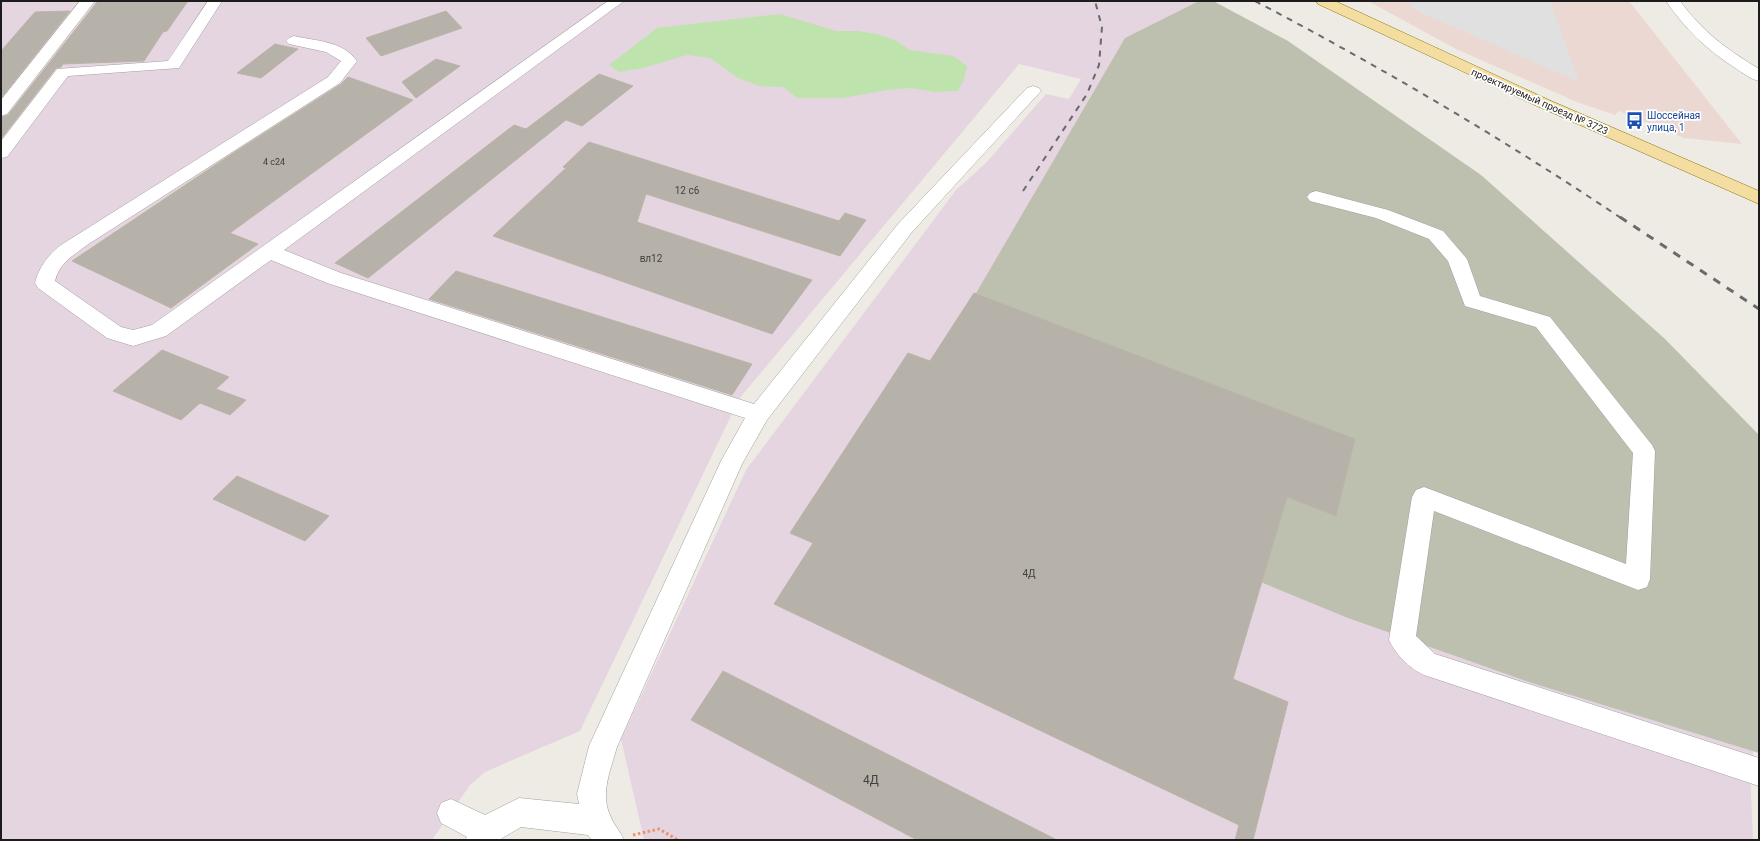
<svg xmlns="http://www.w3.org/2000/svg" width="1760" height="841" viewBox="0 0 1760 841" font-family="Roboto,sans-serif">
  <style>
    .commercial { fill: #ecd8d3 }
    .industrial { fill: #e5d5e0 }
    .construction { fill: #bec0af }
    .grass { fill: #bfe3ac }
    .parking { fill: #e0e0e0 }
    .building { fill: #b6b1a9; stroke: #bdb4a6 }
    .lines { fill: none; stroke-linecap: round; stroke-linejoin: round }
    .minor-casing { stroke: #a0a0a0; stroke-width: 1 }
    .major-casing { stroke: #88730d; stroke-width: 1 }
    .path { stroke: #ed9373; stroke-width: 3; stroke-dasharray: 2.5 2.5; stroke-linecap: butt }
    .minor { fill: #fff; fill-rule: evenodd }
    .major { fill: #f3dda1; fill-rule: evenodd }
    .rail-far1 { stroke: #6a6a6a; stroke-width: 2; stroke-dasharray: 6 6; stroke-linecap: butt }
    .rail { stroke: #6a6a6a; stroke-width: 3; stroke-dasharray: 8 8; stroke-linecap: butt }
    .labels { text-anchor: middle; stroke-width: 3.5; stroke-linejoin: round; paint-order: stroke }
    .far-number-label { font-size: 9px; fill: #42413f }
    .far-street-label { font-size: 10px; fill: #1c1c1c; stroke: #fff }
    .far-transit-label { font-size: 10px; fill: #164399; stroke: #fff; text-anchor: start }
    .number-label { font-size: 10px; fill: #42413f }
    .near-number-label { font-size: 12px; fill: #42413f }
  </style>
  <rect width="100%" height="100%" fill="#edebe3"/>
  <path class="commercial" d="M 1368,1 L 1629,1 L 1742,144 L 1684,138 L 1619,111 L 1615,115 L 1577,102 L 1456,49 Z"/>
  <path class="industrial" d="M 1,1 L 1213,1 L 1288,41 L 1250,94 L 1754,748 L 1750,769 L 1753,840 L 644,840 L 621,739 L 746,470 L 956,190 L 985,164 L 1046,94 L 1069,99 L 1081,79 L 1019,64 L 739,399 L 580,731 L 485,772 L 470,785 L 432,840 L 1,840 Z"/>
  <path class="construction" d="M 1199,1 L 1213,1 L 1288,41 L 1481,175 L 1665,339 L 1759,435 L 1759,753 L 1532,683 L 1348,618 L 895,432 L 1125,38 Z"/>
  <path class="grass" d="M 780,14 L 836,31 L 857,31 L 877,34 L 895,40 L 910,50 L 953,56 L 967,66 L 964,79 L 958,91 L 935,92 L 910,88 L 887,90 L 843,98 L 797,98 L 783,87 L 759,86 L 738,78 L 710,58 L 687,55 L 643,68 L 619,72 L 609,65 L 657,28 Z"/>
  <path class="parking" d="M 1411,1 L 1550,1 L 1579,82 L 1413,9 Z"/>
  <path class="building" d="M 98,1 L 188,1 L 167,31 L 163,32 L 144,61 L 63,64 L 61,67 L 56,68 L 1,139 L 1,117 L 8,115 Z
    M 70,11 L 1,98 L 1,51 L 35,12 Z
    M 446,11 L 462,28 L 381,56 L 366,38 Z
    M 275,44 L 298,49 L 261,78 L 237,73 Z
    M 436,59 L 460,66 L 416,98 L 402,82 Z
    M 599,74 L 633,86 L 582,126 L 566,120 L 368,278 L 335,263 L 514,125 L 526,129 Z
    M 348,77 L 413,100 L 230,233 L 258,244 L 171,308 L 72,261 L 227,157 L 341,84 Z
    M 589,142 L 839,221 L 845,213 L 866,220 L 840,256 L 646,194 L 637,222 L 812,280 L 772,334 L 493,236 L 566,168 L 563,167 Z
    M 456,271 L 752,364 L 732,395 L 429,299 Z
    M 974,293 L 1355,439 L 1336,516 L 1287,497 L 1233,679 L 1288,702 L 1253,840 L 1235,840 L 1239,825 L 774,604 L 813,543 L 790,533 L 908,353 L 930,361 Z
    M 162,350 L 229,377 L 216,389 L 246,400 L 230,415 L 200,403 L 181,420 L 113,391 Z
    M 237,476 L 329,516 L 305,541 L 213,499 Z
    M 723,671 L 1057,840 L 917,840 L 691,720 Z"/>
  <g class="lines">
    <defs>
      <path id="minor" d="M 80,1 L 95,1 L 7,114 L 1,116 L 1,100 Z
        M 208,1 L 222,1 L 179,68 L 68,76 L 7,157 L 1,158 L 1,141 L 57,69 L 168,61 Z
        M 608,1 L 624,1 L 284,250 L 341,273 L 754,404 L 898,224 L 1027,88 L 1033,86 L 1039,88 L 1041,91 L 912,232 L 767,420 L 742,464 L 617,747 C 611,768 600,794 610,815 C 613,824 620,831 624,840 L 592,840 L 588,835 L 521,827 L 499,840 L 465,840 L 467,837 L 441,823 L 437,813 L 441,803 L 451,799 L 485,815 L 519,798 L 579,804 L 577,794 L 589,746 L 721,461 L 745,418 L 327,283 L 271,260 L 166,336 L 133,346 L 107,338 L 38,288 L 35,283 C 39,267 48,255 61,245 L 328,77 L 341,61 L 326,52 L 289,44 L 286,41 L 289,38 L 294,36 C 316,41 343,41 357,61 L 340,83 L 87,245 C 74,255 59,263 55,281 L 121,327 L 133,330 L 152,325 Z
        M 1666,1 L 1680,1 C 1704,33 1725,48 1759,69 L 1759,81 C 1750,79 1742,72 1735,68 C 1706,49 1685,29 1666,1 Z
        M 1316,191 L 1388,210 L 1443,231 L 1467,259 L 1480,296 L 1550,317 L 1652,445 L 1655,451 L 1650,579 L 1647,587 L 1638,590 L 1434,511 L 1416,636 L 1435,654 L 1759,758 L 1759,786 L 1427,676 C 1412,671 1396,655 1389,640 L 1412,497 L 1416,490 L 1424,487 L 1432,490 L 1626,564 L 1633,453 L 1536,327 L 1465,306 L 1448,261 L 1429,239 L 1376,218 L 1310,201 L 1307,197 L 1310,193 Z"/>
      <path id="major" d="M 1316,1 L 1335,1 L 1549,100 L 1759,191 L 1759,204 L 1537,106 L 1318,4 Z"/>
    </defs>
    <use href="#minor" class="minor-casing"/>
    <use href="#major" class="major-casing"/>
    <path class="path" d="M 633,835 L 659,829 L 678,840"/>
    <use href="#minor" class="minor"/>
    <use href="#major" class="major"/>
    <path class="rail-far1" d="M 1255,1 C 1381,67 1503,139 1621,218
      M 1023,191 L 1087,94 L 1099,65 L 1102,27 L 1095,1"/>
    <path class="rail" d="M 1620,217 L 1759,309"/>
  </g>
  <defs>
    <symbol id="bus-bare" viewBox="-9 -9 18 18"><path d="M-5-6H5V4H4V6H2V4H-2V6H-4V4H-5ZM-3.5-4V0h7V-4ZM-3.5 1.2v1.5H-2V1.2ZM2 1.2v1.5H3.5V1.2Z" fill="#1a4fb4" stroke="#fff" stroke-width="2.5" paint-order="stroke"/></symbol>
  </defs>
  <g fill-rule="evenodd">
    <use href="#bus-bare" x="1622" y="108" width="25" height="25"/>
  </g>
  <g class="labels">
    <g class="far-number-label">
      <text x="274" y="165">4 с24</text>
    </g>
    <g class="far-street-label">
      <text transform="translate(1540 101) rotate(24)" y="4">проектируемый проезд № 3723</text>
    </g>
    <g class="far-transit-label">
      <text x="1647" y="119">Шоссейная<tspan x="1647" dy="12">улица, 1</tspan></text>
    </g>
    <g class="number-label">
      <text x="687" y="194">12 с6</text>
      <text x="651" y="262">вл12</text>
      <text x="1029" y="577">4Д</text>
    </g>
    <g class="near-number-label">
      <text x="871" y="784">4Д</text>
    </g>
  </g>
  <rect width="1760" height="841" fill="none" stroke="#1c1c1c" stroke-width="4"/>
</svg>
